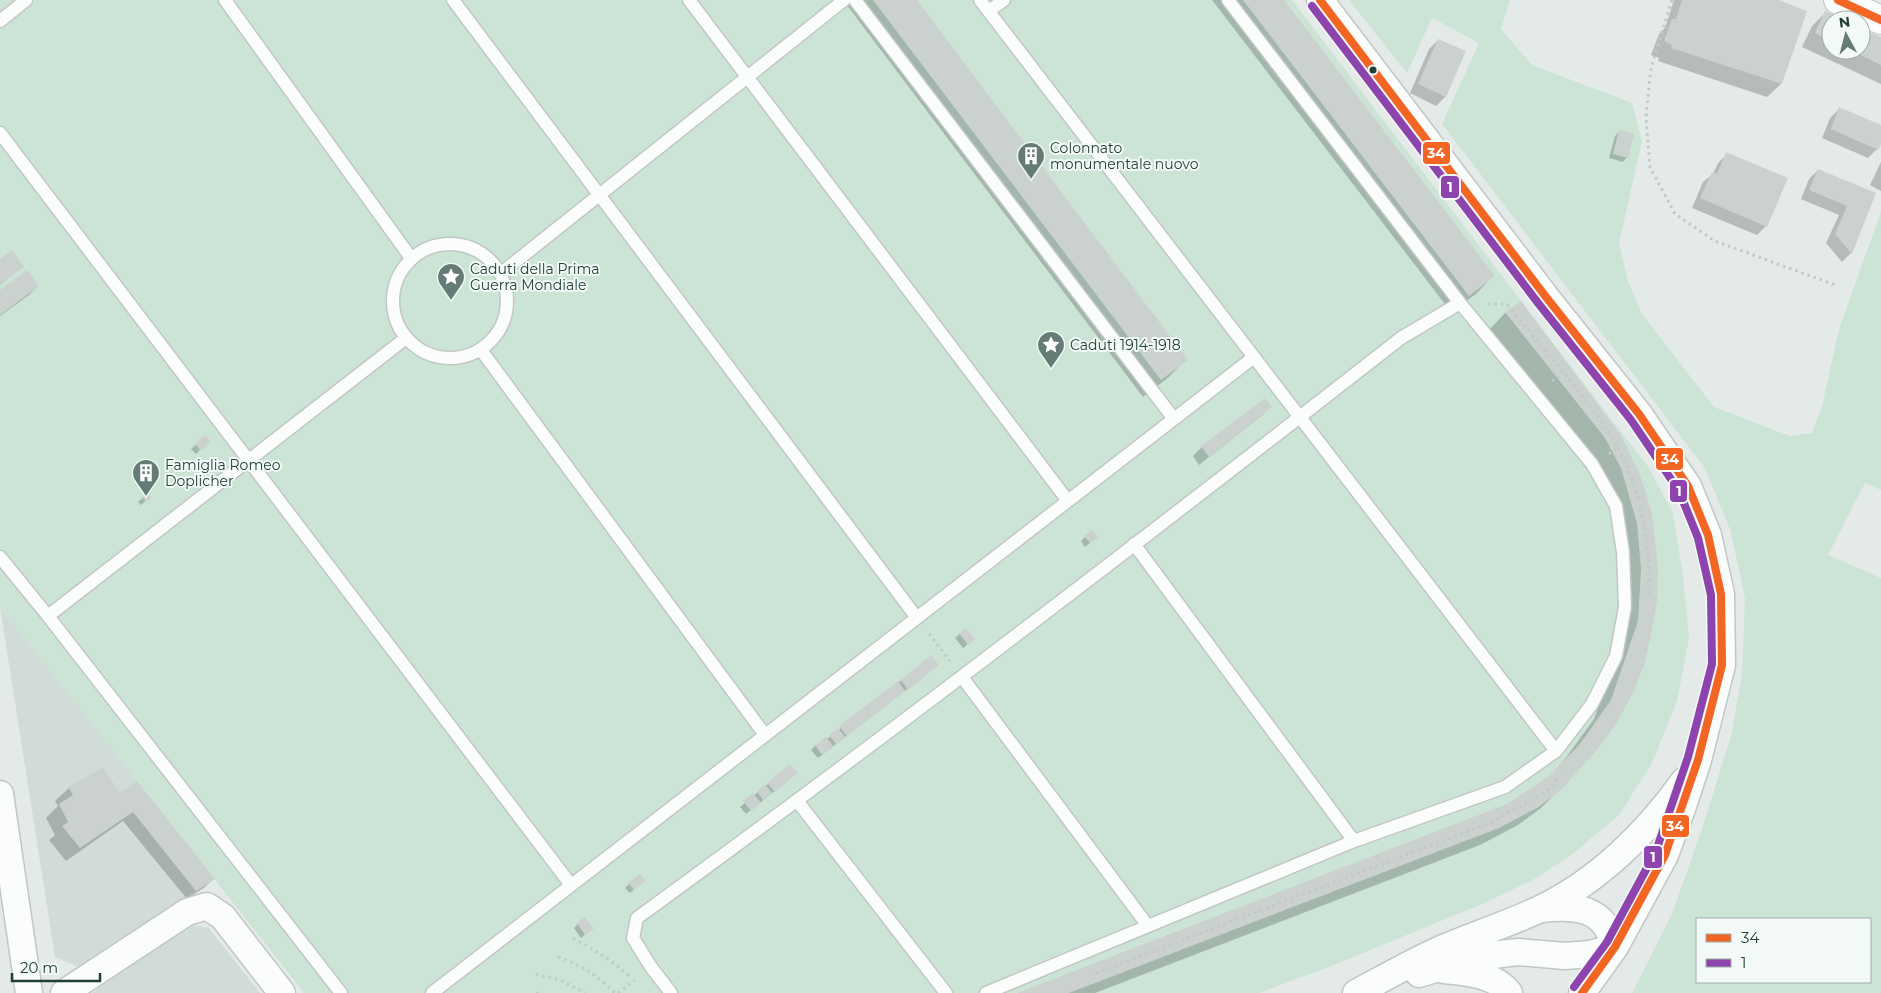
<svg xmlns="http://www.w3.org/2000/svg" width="1881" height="993" viewBox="0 0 1881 993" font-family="Montserrat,sans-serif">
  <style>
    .built { fill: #d1dcd8 }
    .green { fill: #cce4d6; fill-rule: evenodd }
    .shadow { fill: #0003 }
    .building { fill: #cbd1cf }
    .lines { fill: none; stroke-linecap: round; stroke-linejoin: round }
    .service-casing { stroke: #c1c7c5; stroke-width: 15 }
    .minor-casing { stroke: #c1c7c5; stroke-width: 29 }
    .tertiary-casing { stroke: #c1c7c5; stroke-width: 30 }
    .path { stroke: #c1cac8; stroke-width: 3; stroke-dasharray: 2.5 4; stroke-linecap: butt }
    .service { stroke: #fbfcfc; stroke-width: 12 }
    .minor { stroke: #fbfcfc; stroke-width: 26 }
    .tertiary { stroke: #fbfcfc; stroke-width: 28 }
    .bus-1-casing { stroke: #f2f9f6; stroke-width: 11 }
    .bus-2-casing { stroke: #f2f9f6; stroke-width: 11 }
    .bus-1 { stroke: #f26522; stroke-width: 8 }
    .bus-2 { stroke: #8e44ad; stroke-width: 8 }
    .bus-dot { fill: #203f39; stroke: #f2f9f6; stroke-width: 2 }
    .labels { text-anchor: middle; stroke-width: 4; stroke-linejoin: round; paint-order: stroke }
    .poi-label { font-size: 14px; fill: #203f39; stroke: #f2f9f6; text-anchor: start }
    .line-badge { stroke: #f2f9f6; stroke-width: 2 }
    .badge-label { font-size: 14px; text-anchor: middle; font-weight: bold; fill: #fff }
  </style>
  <rect width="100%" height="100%" fill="#e4eae8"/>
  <path class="built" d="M 0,607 L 215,879 L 79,967 L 55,957 Z
    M 194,925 L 209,928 L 260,993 L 92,993 L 137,960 Z"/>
  <path class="green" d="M 0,0 L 1292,0 L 1611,419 L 1647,465 L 1673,513 L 1683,577 L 1689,638 L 1677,701 L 1652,763 L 1619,815 L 1570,856 L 1533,880 L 1480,905 L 1331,966 L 1259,993 L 304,993 L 0,607 Z
    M 1349,0 L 1510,0 L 1501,29 L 1532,65 L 1632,103 L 1642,141 L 1619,243 L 1628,281 L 1642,314 L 1714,407 L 1790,436 L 1812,433 L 1822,406 L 1839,329 L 1881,212 L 1881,490 L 1865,483 L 1828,555 L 1881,578 L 1881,993 L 1632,993 L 1672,914 L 1703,826 L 1731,736 L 1742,675 L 1745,599 L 1731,532 L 1705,468 L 1442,124 L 1479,43 L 1432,18 L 1407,73 ZM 1697,919 L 1870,919 L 1870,982 L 1697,982 Z"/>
  <path class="shadow" d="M 843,0 L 915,0 L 1186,359 L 1169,377 L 1143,397 Z
    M 1212,0 L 1282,0 L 1493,276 L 1476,294 L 1451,312 Z
    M 1674,0 L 1776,0 L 1806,12 L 1781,84 L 1767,97 L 1658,61 L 1659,58 L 1651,55 L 1659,34 L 1665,28 Z
    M 1825,13 L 1841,20 L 1831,20 L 1831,50 L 1861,50 L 1861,29 L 1881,39 L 1881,84 L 1802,47 L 1812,26 Z
    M 1438,40 L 1445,97 L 1436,106 L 1410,93 L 1429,49 Z
    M 1839,109 L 1881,127 L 1881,141 L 1877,149 L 1868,158 L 1822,138 L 1830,118 Z
    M 1619,132 L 1627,157 L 1623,162 L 1609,158 L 1615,136 Z
    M 1727,154 L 1766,226 L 1757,235 L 1692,208 L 1703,182 L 1713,174 L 1718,163 Z
    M 1881,162 L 1881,191 L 1870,185 Z
    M 1818,170 L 1875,194 L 1851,253 L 1842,262 L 1826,243 L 1839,215 L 1801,199 L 1809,179 Z
    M 0,261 L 22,266 L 0,285 Z
    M 38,286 L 29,295 L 0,316 L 0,292 Z
    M 1521,303 L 1619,435 L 1651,513 L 1643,664 L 1559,790 L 1541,808 L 1518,825 L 1480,845 L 1095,993 L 1020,993 L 1507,805 L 1547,779 L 1562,763 L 1594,719 L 1621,639 L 1620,541 L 1603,486 L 1488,331 L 1505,313 Z
    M 1265,400 L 1270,407 L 1261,416 L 1199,465 L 1193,456 L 1202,447 Z
    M 205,437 L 209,441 L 196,454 L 191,449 Z
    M 146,495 L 149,498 L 141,505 L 138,502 Z
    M 1085,537 L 1092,541 L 1085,547 L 1081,541 Z
    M 966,629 L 969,643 L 963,648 L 955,638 Z
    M 931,657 L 933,669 L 818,758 L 811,750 L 815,746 L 826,738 L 827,739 Z
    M 792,777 L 746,814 L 740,807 L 768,784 Z
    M 69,788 L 120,795 L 213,879 L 204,888 L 187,899 L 123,821 L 66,861 L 49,840 L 55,835 L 46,818 L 58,806 L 55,801 Z
    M 644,881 L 630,893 L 625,888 L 629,884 Z
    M 578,924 L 592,929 L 581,938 L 574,928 Z"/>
  <path class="building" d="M 873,0 L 917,0 L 1188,360 L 1161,380 Z
    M 1243,0 L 1284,0 L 1495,276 L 1469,296 Z
    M 1682,0 L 1779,0 L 1807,11 L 1782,84 L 1671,48 L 1672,45 L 1664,41 L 1672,19 L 1676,19 Z
    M 1825,11 L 1844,20 L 1831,20 L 1831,41 L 1815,33 Z
    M 1861,28 L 1881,37 L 1881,65 L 1850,50 L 1861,50 Z
    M 1438,39 L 1466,51 L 1446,97 L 1418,84 Z
    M 1839,107 L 1881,125 L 1881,144 L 1878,150 L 1831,129 Z
    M 1619,130 L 1634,134 L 1628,158 L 1613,154 Z
    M 1726,152 L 1788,178 L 1767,227 L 1700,198 L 1712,172 L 1717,174 Z
    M 1818,169 L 1876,193 L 1852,254 L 1835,234 L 1847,206 L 1809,190 Z
    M 12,250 L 24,267 L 0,284 L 0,259 Z
    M 27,270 L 39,286 L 0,315 L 0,290 Z
    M 1521,301 L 1620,434 L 1639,472 L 1652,513 L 1658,569 L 1657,601 L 1651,635 L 1644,665 L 1633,693 L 1615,726 L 1596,751 L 1560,791 L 1537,808 L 1499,828 L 1069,993 L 1017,993 L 1507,804 L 1549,776 L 1580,744 L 1611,700 L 1638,621 L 1641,569 L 1637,523 L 1621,468 L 1605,438 L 1505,312 Z
    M 1265,398 L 1272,407 L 1209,457 L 1201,446 Z
    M 205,435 L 211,441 L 201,451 L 195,444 Z
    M 147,493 L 151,498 L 146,502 L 142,497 Z
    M 1092,530 L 1098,537 L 1090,543 L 1084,536 Z
    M 966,628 L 975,639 L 968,645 L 959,633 Z
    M 931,655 L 939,665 L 908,690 L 901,680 Z
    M 898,681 L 905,691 L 847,736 L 839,726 Z
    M 838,728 L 845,737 L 836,744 L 829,735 Z
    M 826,737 L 833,746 L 822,755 L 815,745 Z
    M 790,764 L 798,773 L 775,792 L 767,783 Z
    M 103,767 L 120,793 L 137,781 L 215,879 L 196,891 L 133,812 L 80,848 L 62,826 L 68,822 L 59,804 L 73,795 L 68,787 Z
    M 765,784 L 772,793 L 763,800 L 757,791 Z
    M 753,793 L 761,803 L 751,811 L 743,801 Z
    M 640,874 L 646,881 L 634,890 L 628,883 Z
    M 585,917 L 594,929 L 585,935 L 577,923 Z"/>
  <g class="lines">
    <defs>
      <path id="service" d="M 225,0 L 411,258
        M 453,0 L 917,618
        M 689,0 L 1068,501
        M 855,0 L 1174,419
        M 980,0 L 1556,751
        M 989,11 L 1004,0
        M 0,21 L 26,0
        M 0,133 L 571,885
        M393 301a57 57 0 1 1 114 0a57 57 0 1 1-114 0Z
        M 500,274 L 844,0
        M 481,350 L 765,735
        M 1134,544 L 1354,841
        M 0,557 L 48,616 L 341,993
        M 48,616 L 406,338
        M 962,677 L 1148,926
        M 798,802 L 946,993
        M 432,993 L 1254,357
        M 671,993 L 651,967 L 633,938 L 637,918 C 896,730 1149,535 1401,338 L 1460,303
        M 986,993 L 1354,841 L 1505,787 L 1556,751 L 1592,704 L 1616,656 L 1625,607 L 1623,552 L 1616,506 L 1592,464 L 1460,303 L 1228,0"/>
      <path id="minor" d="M 1320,0 L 1546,297 L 1639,414 L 1688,486 L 1708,535 L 1721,594 L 1722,665 L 1698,760 L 1682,809 L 1665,855 L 1615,947 L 1582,993
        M 0,794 L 29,993
        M 1541,909 C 1576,905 1605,907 1615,947
        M 1444,970 C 1466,972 1495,974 1509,993
        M 1419,974 L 1475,957 L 1518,952 L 1565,956 L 1590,954 L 1615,947
        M 64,993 L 187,912 L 207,906 L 223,917 L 282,993
        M 1356,993 C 1384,978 1412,962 1441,949 C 1474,935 1508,924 1540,909 C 1598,881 1647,833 1684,781"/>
      <path id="tertiary" d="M 1838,0 L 1881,20"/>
    </defs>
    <use href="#service" class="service-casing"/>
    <use href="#minor" class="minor-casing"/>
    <use href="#tertiary" class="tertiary-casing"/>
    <path class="path" d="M 1672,0 L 1651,68 L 1646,117 L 1650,167 L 1675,214 L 1715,241 L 1838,286
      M 1488,304 L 1507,304 C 1526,327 1544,350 1563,372 C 1595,411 1626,449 1638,499
      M 1552,381 L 1564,373
      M 1609,454 L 1619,447
      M 1640,508 C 1647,536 1651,567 1648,596
      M 929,634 L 950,661
      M 573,938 C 594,950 614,961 631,978
      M 558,957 C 583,966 595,974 615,993
      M 1096,973 L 1490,823 L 1544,793 L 1562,775
      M 536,974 L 562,981 L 585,993
      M 536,993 L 539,993
      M 618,993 L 635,980"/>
    <use href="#service" class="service"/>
    <use href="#minor" class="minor"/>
    <use href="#tertiary" class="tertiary"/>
    <defs>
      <path id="bus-1" d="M 1320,0 L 1546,297 L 1639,414 L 1688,486 L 1708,535 L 1721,594 L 1722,665 L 1698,760 L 1665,855 L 1615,947 L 1582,993
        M 1838,0 L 1881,20"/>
      <path id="bus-2" d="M 1312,6 L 1538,303 L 1631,420 L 1679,491 L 1698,538 L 1711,595 L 1712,664 L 1688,757 L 1656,851 L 1607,942 L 1574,987"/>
    </defs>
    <use href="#bus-1" class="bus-1-casing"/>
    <use href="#bus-2" class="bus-2-casing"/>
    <use href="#bus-1" class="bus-1"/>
    <use href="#bus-2" class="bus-2"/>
  </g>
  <defs>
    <symbol id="building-pin" viewBox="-11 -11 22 30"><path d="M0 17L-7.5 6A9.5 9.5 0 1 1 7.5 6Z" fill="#657b76" stroke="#f2f9f6"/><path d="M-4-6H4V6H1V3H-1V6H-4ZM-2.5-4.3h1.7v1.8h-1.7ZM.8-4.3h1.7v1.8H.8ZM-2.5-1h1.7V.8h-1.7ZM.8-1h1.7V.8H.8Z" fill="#fff"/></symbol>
    <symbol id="sight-pin" viewBox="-11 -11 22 30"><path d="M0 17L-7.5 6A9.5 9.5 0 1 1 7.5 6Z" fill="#657b76" stroke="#f2f9f6"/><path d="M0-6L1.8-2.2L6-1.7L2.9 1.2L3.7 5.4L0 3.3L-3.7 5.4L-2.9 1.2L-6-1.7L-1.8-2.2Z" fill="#fff"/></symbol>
  </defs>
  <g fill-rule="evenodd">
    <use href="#building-pin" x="1015" y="140" width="32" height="43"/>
    <use href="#sight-pin" x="435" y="261" width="32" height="43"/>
    <use href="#sight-pin" x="1035" y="329" width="32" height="43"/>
    <use href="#building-pin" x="130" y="457" width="32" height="43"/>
  </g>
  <circle class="bus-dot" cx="1373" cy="70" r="4.5"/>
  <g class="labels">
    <g class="poi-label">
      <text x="1050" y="153">Colonnato<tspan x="1050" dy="16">monumentale nuovo</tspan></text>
      <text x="470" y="274">Caduti della Prima<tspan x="470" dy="16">Guerra Mondiale</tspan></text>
      <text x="1070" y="350">Caduti 1914-1918</text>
      <text x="165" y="470">Famiglia Romeo<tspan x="165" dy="16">Doplicher</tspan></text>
    </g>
  </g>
  <g class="line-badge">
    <rect x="1422" y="141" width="29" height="24" rx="5" fill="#f26522"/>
    <rect x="1440" y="175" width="20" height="24" rx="5" fill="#8e44ad"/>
    <rect x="1655" y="447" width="29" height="24" rx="5" fill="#f26522"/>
    <rect x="1669" y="479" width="19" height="24" rx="5" fill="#8e44ad"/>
    <rect x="1661" y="814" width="29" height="24" rx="5" fill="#f26522"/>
    <rect x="1643" y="845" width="20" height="24" rx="5" fill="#8e44ad"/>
  </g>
  <g class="badge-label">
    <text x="1436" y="158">34</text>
    <text x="1450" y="192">1</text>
    <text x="1670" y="464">34</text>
    <text x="1679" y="496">1</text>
    <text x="1675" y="831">34</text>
    <text x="1653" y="862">1</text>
  </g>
  <rect x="1696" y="918" width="175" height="65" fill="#f2f9f6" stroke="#9eafaa"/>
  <rect x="1706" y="934" width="25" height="8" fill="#f26522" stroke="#9eafaa"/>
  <text x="1741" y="943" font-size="15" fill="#203f39">34</text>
  <rect x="1706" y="959" width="25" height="8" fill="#8e44ad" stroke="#9eafaa"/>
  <text x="1741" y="968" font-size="15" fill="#203f39">1</text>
  <g transform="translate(1846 35) rotate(353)"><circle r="24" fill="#f2f9f6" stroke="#9eafaa"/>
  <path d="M0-4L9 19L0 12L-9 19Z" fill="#657b76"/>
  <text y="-8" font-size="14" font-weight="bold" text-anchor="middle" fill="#203f39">N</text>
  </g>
  <path d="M12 973v8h88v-8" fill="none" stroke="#203f39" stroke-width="2.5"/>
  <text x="20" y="973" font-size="15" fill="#203f39" stroke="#f2f9f6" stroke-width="4" paint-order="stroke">20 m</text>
</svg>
